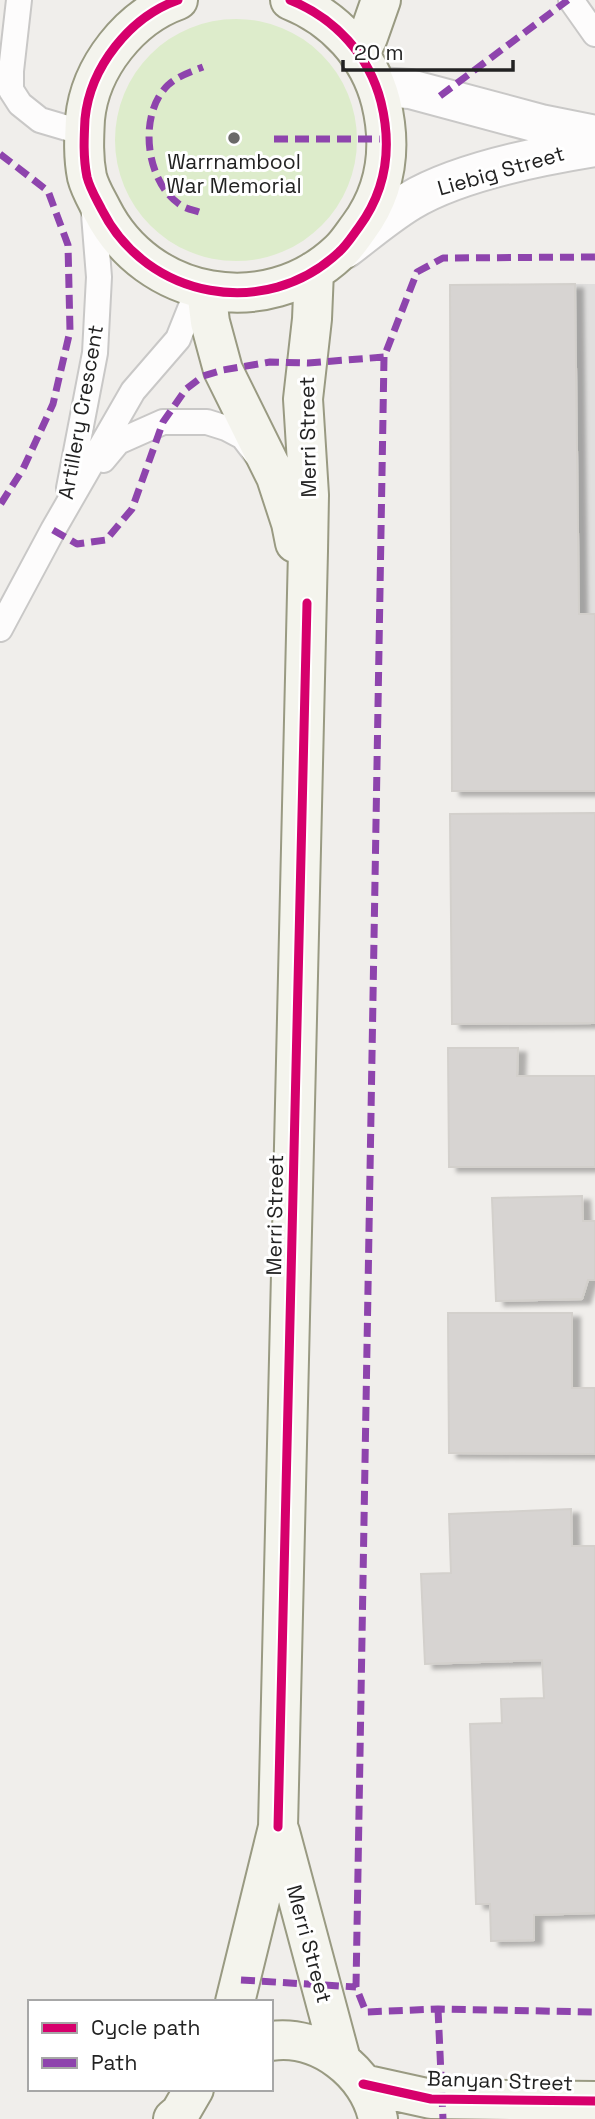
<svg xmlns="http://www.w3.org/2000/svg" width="595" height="2119" viewBox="0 0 595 2119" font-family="'Space Grotesk',sans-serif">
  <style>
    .grass { fill: #ddeccb }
    .parking { fill: #e0dfde }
    .building { fill: #d7d4d2; stroke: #d3d0cc; stroke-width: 2; filter: url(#shadow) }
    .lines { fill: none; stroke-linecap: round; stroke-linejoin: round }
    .lane-casing { stroke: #c9c8c7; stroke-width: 28 }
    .street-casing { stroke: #c9c8c7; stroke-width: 42 }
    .secondary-casing { stroke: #999a82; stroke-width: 42 }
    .lane { stroke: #fdfcfc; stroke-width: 24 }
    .street { stroke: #fdfcfc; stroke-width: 38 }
    .secondary { stroke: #f4f4ed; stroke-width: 38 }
    .quiet { stroke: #8e44ad; stroke-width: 7; stroke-dasharray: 14 7; stroke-linecap: butt }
    .cycleway-casing { stroke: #fff; stroke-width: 13 }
    .cycleway { stroke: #d6006c; stroke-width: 9 }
    .poi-dot { fill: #6a6968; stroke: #fff; stroke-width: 2.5 }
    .labels { text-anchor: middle; stroke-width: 6; stroke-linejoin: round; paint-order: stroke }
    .poi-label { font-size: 21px; fill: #222; stroke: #fff }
    .street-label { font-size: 21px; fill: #222; stroke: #fff }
  </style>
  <defs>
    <filter id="shadow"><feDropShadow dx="8" dy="4.5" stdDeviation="2" flood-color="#0004"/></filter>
  </defs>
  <rect width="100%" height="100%" fill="#f0eeeb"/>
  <path class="grass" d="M115 140a121 121 0 1 1 242 0a121 121 0 1 1-242 0Z"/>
  <path class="parking" d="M 575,284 L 595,284 L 595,614 L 579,614 Z"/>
  <path class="building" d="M 575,284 L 579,614 L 595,614 L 595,791 L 452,791 L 450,285 Z
    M 595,813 L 595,1023 L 452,1024 L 450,814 Z
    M 448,1048 L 518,1048 L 517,1076 L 595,1076 L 595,1167 L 449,1167 Z
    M 582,1196 L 583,1221 L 595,1221 L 595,1280 L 588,1280 L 582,1299 L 496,1301 L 492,1198 Z
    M 448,1313 L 572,1313 L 572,1388 L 595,1388 L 595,1454 L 449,1453 Z
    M 571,1509 L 572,1546 L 595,1546 L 595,1913 L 534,1915 L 534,1940 L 491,1941 L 490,1904 L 476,1904 L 470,1724 L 502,1723 L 501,1699 L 544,1698 L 542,1660 L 425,1664 L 421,1574 L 451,1573 L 449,1514 Z"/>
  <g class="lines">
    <defs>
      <path id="lane" d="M 19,0 L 11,71 L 11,90 L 20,104 L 40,120 L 84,133
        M 571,0 L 595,34
        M 103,460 L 118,442 L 163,422 L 207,422 L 226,428 L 243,437 L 256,454
        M 69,488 L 95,353 L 99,277 L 93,202
        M 0,629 L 53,530 L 133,391 L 178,339 L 198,289"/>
      <path id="street" d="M 377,87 L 410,89 L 541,124 L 595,135
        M 345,249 C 366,233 387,215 410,201 C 458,172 539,156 595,147"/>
      <path id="secondary" d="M 178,0 C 130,17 90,67 85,119 C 84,138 83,157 87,177 C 90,189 97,200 102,210 C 147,299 266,321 339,252 C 347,245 353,235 359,227 C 387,189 392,147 381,102 C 369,55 335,18 290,0
        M 359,55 L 368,37 L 381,0
        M 206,290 L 210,322 L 223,370 L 276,477 L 291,523 L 295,543
        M 280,1832 L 341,2060
        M 235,2002 L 278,1827 L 308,551 L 309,495 L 303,399 L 312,319 L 314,271
        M 271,2041 C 319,2034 369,2072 378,2119
        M 363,2084 L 431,2099 L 595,2101
        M 173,2119 L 180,2113 L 194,2089"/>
    </defs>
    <use href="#lane" class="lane-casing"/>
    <use href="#street" class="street-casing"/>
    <use href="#secondary" class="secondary-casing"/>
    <use href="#lane" class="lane"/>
    <use href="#street" class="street"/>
    <use href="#secondary" class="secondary"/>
    <path class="quiet" d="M 440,96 L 568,0
      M 274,139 L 386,139
      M 0,154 L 48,191 L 68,245 L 70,331 L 53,404 L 23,469 L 0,505
      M 199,212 C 193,210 184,208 179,204 C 145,180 138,114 168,85 C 178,76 190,72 203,67
      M 384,357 L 356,1987 L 366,2012 L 438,2009 L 595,2012
      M 53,530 L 77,544 L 106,540 L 132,509 L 163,422 L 186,389 L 203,376 L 223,370 L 270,362 L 308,363 L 384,357 L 417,272 L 443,258 L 595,257
      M 241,1980 L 356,1987
      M 438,2009 L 443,2119"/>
    <defs>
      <path id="cycleway" d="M 178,0 C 130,17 90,67 85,119 C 84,138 83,157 87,177 C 90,189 97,200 102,210 C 147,299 266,321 339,252 C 347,245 353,235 359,227 C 387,189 392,147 381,102 C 369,55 335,18 290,0
        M 278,1827 L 307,603
        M 363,2084 L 431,2099 L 595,2101"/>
    </defs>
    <use href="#cycleway" class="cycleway-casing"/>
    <use href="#cycleway" class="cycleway"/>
  </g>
  <circle class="poi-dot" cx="234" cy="138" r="7"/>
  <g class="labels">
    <g class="poi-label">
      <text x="234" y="169">Warrnambool<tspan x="234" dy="24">War Memorial</tspan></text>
    </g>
    <g class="street-label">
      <text transform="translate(501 171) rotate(-16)" y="7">Liebig Street</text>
      <text transform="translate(81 412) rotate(-80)" y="7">Artillery Crescent</text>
      <text transform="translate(308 437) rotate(-91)" y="7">Merri Street</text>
      <text transform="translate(275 1215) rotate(-89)" y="7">Merri Street</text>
      <text transform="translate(309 1944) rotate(75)" y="7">Merri Street</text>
      <text transform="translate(500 2081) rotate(2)" y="7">Banyan Street</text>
    </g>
  </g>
  <rect x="28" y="2000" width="245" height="91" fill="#ffffff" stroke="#a7a7a7" stroke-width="2"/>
  <rect x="42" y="2023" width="35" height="10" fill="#d6006c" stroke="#a7a7a7" stroke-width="2"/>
  <text x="91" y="2035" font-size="21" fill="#222222">Cycle path</text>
  <rect x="42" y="2058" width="35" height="10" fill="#8e44ad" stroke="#a7a7a7" stroke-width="2"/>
  <text x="91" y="2070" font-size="21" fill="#222222">Path</text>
  <path d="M343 60v10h170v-10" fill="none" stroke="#222222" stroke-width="3.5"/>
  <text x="354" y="60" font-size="21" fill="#222222" stroke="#ffffff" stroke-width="5" paint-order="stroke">20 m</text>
</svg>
